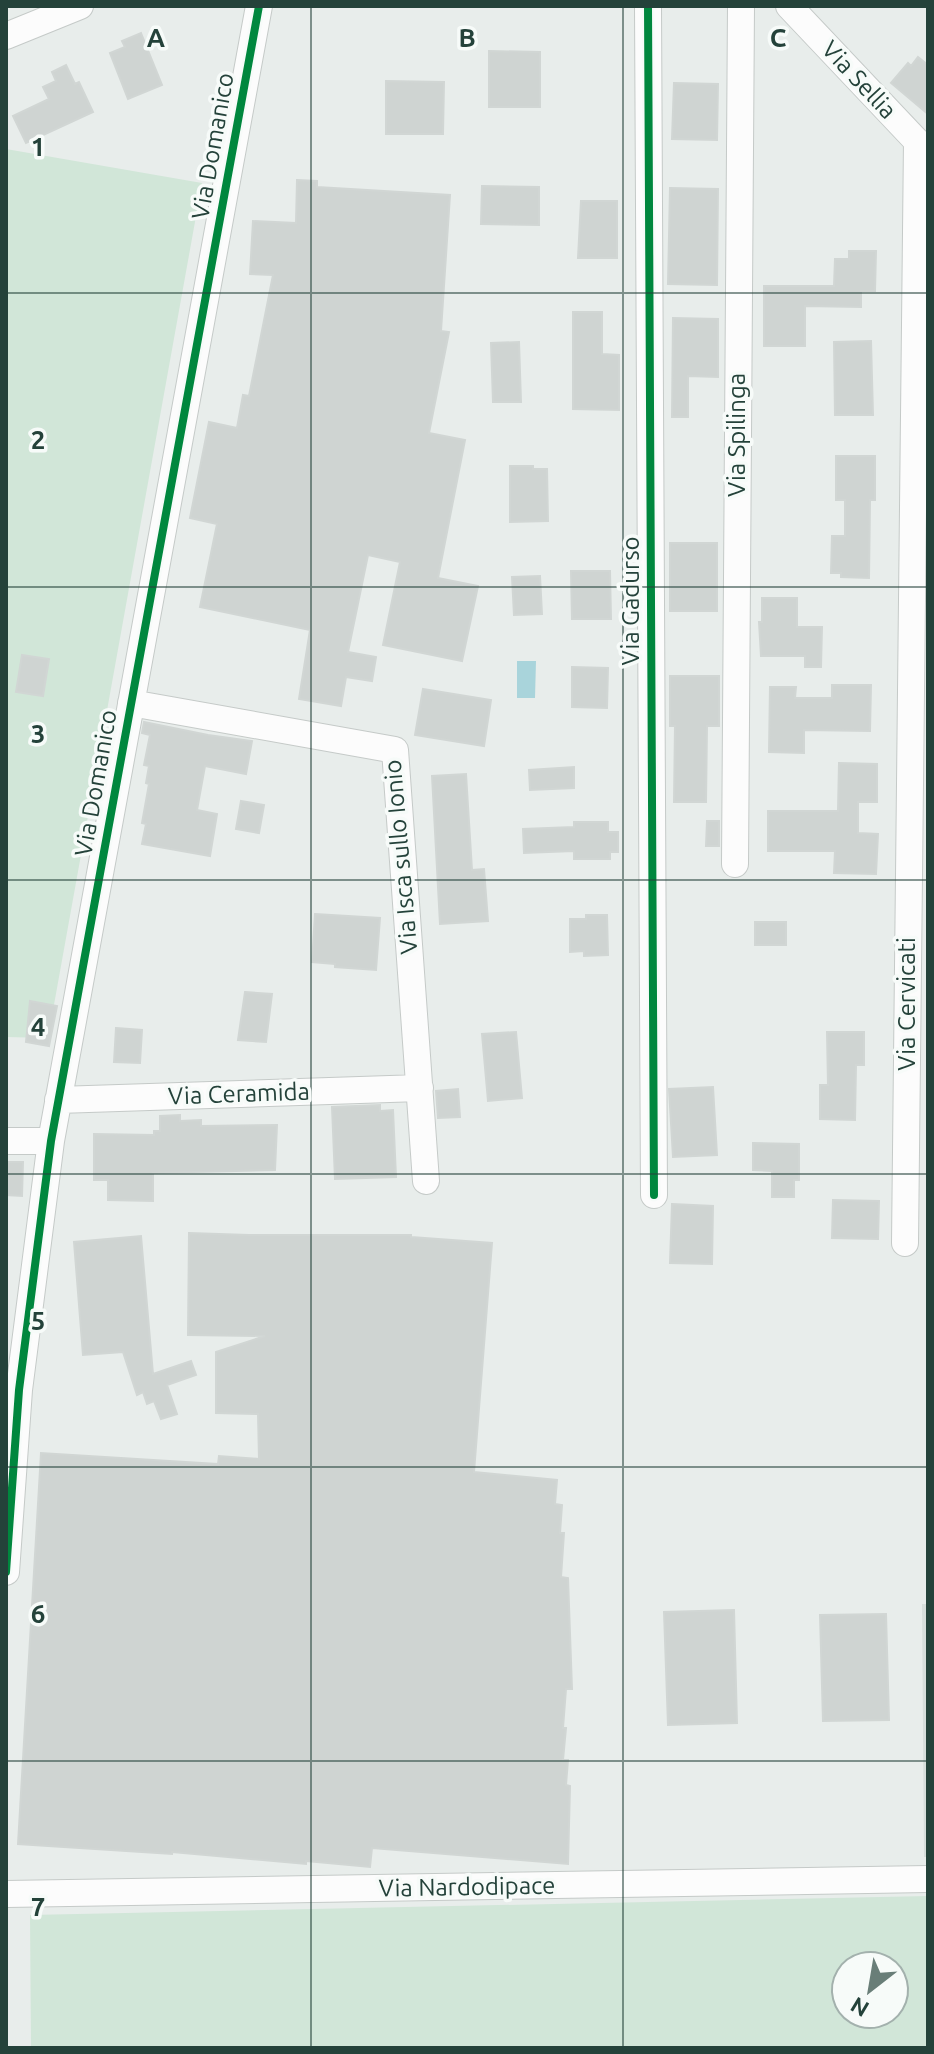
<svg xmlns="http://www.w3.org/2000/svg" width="934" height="2054" viewBox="0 0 934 2054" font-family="Ubuntu,sans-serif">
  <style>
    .built { fill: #d6dedb }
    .green { fill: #d1e6d8; fill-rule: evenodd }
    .water { fill: #a9d4db }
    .building { fill: #cfd4d2; stroke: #d1d6d4; stroke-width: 2 }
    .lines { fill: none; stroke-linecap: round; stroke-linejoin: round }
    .minor-casing { stroke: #c5cac8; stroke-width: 28 }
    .minor { stroke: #fcfcfc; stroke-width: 26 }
    .cycleway-casing { stroke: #f7fbf9; stroke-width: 13 }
    .cycleway { stroke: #00873e; stroke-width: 8 }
    .grid { fill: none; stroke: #24423a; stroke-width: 2; stroke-opacity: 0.55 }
    .labels { text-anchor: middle; stroke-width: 7; stroke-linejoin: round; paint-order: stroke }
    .street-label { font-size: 24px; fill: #24423a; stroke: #f7fbf9 }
    .grid-label { font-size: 26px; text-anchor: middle; font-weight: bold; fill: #24423a; stroke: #f7fbf9; stroke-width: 7; stroke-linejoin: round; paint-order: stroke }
  </style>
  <rect width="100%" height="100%" fill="#e8edeb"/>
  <path class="built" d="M 922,1604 L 928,1604 L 928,1857 L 924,1857 Z"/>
  <path class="green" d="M 6,149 L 202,183 L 48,1038 L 6,1037 Z
    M 928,1896 L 928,2048 L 31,2048 L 30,1915 ZM 846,1966 L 894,1966 L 894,2014 L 846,2014 Z"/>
  <path class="water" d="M 517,661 L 536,661 L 535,698 L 517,698 Z"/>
  <path class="building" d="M 141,33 L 162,85 L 128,99 L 110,53 L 125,47 L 122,41 Z
    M 489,51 L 540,52 L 540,107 L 489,107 Z
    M 918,57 L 928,65 L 928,114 L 891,83 L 908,63 L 911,66 Z
    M 66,65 L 75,84 L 79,82 L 93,112 L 26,143 L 13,116 L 49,99 L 43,87 L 56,81 L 52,72 Z
    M 386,81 L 444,82 L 443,134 L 386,134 Z
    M 674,83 L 718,84 L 717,140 L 672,139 Z
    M 297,180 L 317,181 L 317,187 L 450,195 L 441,331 L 449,332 L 429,433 L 465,440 L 438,578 L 478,586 L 462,661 L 383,645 L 400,562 L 368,555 L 348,652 L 376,657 L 372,681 L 346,677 L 341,706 L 299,699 L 310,630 L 200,607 L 217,524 L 190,518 L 209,422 L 237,428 L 243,395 L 249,396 L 273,275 L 250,274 L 253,221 L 296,223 Z
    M 482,186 L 539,187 L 539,225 L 481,224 Z
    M 670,188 L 718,189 L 717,285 L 668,284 Z
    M 581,201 L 617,201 L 617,258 L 578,258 Z
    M 849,251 L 876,251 L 875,291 L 861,291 L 861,307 L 805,306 L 805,346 L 764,346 L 764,286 L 834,286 L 835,259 L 849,259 Z
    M 573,312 L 602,312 L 602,354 L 619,355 L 619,410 L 573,409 Z
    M 673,318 L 718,319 L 718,377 L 688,376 L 688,417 L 672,417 Z
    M 871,341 L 873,415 L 835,415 L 834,342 Z
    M 519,342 L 521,402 L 493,402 L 491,343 Z
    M 836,456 L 875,456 L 875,500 L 870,500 L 869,578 L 841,577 L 841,573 L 831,573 L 832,536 L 845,536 L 845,500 L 836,500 Z
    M 510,466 L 533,466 L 533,469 L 547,469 L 548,521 L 510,522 Z
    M 670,543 L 717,543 L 717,611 L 670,611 Z
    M 571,571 L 610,571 L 611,619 L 572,619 Z
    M 540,576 L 542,614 L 514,615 L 512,577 Z
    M 762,598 L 797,598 L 797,627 L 822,627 L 821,667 L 805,667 L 805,656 L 761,656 L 759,622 L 762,622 Z
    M 22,655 L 49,659 L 43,696 L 16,692 Z
    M 572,667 L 608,668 L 607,708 L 572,707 Z
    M 670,676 L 719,676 L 719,726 L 707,726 L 706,802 L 674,802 L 675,726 L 670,726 Z
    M 832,685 L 871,685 L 870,731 L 804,730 L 804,753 L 769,752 L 770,687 L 796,687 L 795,698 L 832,698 Z
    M 423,689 L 491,700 L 484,746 L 415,735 Z
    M 144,722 L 208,735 L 252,741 L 246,774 L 205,766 L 197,810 L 217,814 L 210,856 L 142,844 L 146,824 L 142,823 L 149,784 L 146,783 L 149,766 L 144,765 L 150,735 L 142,733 Z
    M 839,763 L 877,764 L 877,802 L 858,802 L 858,833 L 878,834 L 876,874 L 834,873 L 835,851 L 768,851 L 768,811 L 838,811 Z
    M 574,767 L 574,788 L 530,790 L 529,770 Z
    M 466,774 L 472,870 L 484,869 L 488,921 L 440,924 L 432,776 Z
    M 241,801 L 264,805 L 259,833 L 236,829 Z
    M 707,821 L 719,821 L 719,846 L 706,846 Z
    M 574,822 L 608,822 L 608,832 L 618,832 L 618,852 L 610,852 L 610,859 L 574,859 L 574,851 L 524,853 L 523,829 L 574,827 Z
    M 315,914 L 380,918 L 376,970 L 335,967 L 335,964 L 312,962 Z
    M 586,915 L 607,915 L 608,955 L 584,956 L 584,951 L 570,952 L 570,919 L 586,919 Z
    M 755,922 L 786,922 L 786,945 L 755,945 Z
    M 245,992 L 272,994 L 266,1042 L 238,1040 Z
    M 30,1001 L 57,1006 L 49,1046 L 26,1042 Z
    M 116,1028 L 142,1030 L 140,1063 L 114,1062 Z
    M 516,1032 L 522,1098 L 488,1101 L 482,1034 Z
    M 827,1032 L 864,1032 L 864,1065 L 856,1065 L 855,1120 L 820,1119 L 820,1085 L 828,1085 Z
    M 713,1087 L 717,1155 L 673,1157 L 669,1089 Z
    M 458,1089 L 460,1117 L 438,1118 L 436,1091 Z
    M 380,1105 L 380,1111 L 393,1110 L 396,1177 L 335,1179 L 332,1107 Z
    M 180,1115 L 180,1121 L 201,1120 L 201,1126 L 277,1125 L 275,1170 L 153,1173 L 153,1201 L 108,1200 L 108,1180 L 94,1180 L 94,1134 L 154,1135 L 154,1131 L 160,1131 L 160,1116 Z
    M 753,1143 L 799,1144 L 799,1180 L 794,1180 L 794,1197 L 772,1197 L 772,1171 L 753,1170 Z
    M 6,1162 L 23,1162 L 22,1196 L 6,1195 Z
    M 833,1200 L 879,1201 L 878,1239 L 832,1238 Z
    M 672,1204 L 713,1206 L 712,1264 L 670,1263 Z
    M 189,1233 L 249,1235 L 411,1235 L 411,1237 L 492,1243 L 474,1472 L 557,1480 L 555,1504 L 562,1505 L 560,1533 L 564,1533 L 561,1577 L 568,1578 L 572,1689 L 566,1689 L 563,1728 L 566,1728 L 563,1760 L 568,1760 L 566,1785 L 570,1786 L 568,1864 L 372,1848 L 370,1867 L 306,1861 L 306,1864 L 172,1852 L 172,1854 L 18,1844 L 41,1453 L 218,1464 L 219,1456 L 259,1459 L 258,1414 L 216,1413 L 216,1352 L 265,1336 L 188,1335 Z
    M 141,1236 L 153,1374 L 191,1361 L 196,1375 L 167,1385 L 177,1414 L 161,1419 L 154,1401 L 147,1404 L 143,1392 L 137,1395 L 123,1352 L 83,1355 L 74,1242 Z
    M 734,1610 L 737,1723 L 668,1725 L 664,1612 Z
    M 886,1614 L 889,1720 L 823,1721 L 820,1615 Z"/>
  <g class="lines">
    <defs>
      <path id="minor" d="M 648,6 L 654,1195
        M 789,6 L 928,153
        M 6,36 L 80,6
        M 131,703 L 395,750 L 426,1181
        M 735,864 L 741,6
        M 58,1100 L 420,1088
        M 6,1141 L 51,1141
        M 905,1243 L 917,141
        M 6,1572 L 19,1390 L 51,1141 L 259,6
        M 6,1894 L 928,1879"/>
    </defs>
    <use href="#minor" class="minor-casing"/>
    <use href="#minor" class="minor"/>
    <defs>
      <path id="cycleway" d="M 648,6 L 654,1195
        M 6,1572 L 19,1390 L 51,1141 L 259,6"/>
    </defs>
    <use href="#cycleway" class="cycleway-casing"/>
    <use href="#cycleway" class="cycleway"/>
  </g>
  <path class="grid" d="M 311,6 L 311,2048M 623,6 L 623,2048M 6,293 L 928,293M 6,587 L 928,587M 6,880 L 928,880M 6,1174 L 928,1174M 6,1467 L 928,1467M 6,1761 L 928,1761"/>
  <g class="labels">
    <g class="street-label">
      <text transform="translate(859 80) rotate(47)" y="8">Via Sellia</text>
      <text transform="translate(213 146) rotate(-80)" y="8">Via Domanico</text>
      <text transform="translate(737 435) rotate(-90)" y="8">Via Spilinga</text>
      <text transform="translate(631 601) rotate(-90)" y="8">Via Gadurso</text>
      <text transform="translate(96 783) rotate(-80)" y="8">Via Domanico</text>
      <text transform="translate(401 857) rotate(-95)" y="8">Via Isca sullo Ionio</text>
      <text transform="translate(907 1004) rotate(-90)" y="8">Via Cervicati</text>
      <text transform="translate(239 1094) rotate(-2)" y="8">Via Ceramida</text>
      <text transform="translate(467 1887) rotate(-1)" y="8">Via Nardodipace</text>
    </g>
  </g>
  <g class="grid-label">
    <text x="156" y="47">A</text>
    <text x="467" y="47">B</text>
    <text x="778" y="47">C</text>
    <text x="38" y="156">1</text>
    <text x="38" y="449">2</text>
    <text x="38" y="743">3</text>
    <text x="38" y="1036">4</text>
    <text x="38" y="1330">5</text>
    <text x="38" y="1623">6</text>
    <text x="38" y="1916">7</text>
  </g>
  <rect width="934" height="2054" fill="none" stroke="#24423a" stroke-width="16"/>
  <g transform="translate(870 1990) rotate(211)"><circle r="38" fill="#f7fbf9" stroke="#a3b1ad" stroke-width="2"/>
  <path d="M0-6L14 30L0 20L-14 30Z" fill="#697e78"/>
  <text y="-12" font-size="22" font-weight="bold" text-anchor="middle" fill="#24423a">N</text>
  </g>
</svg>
